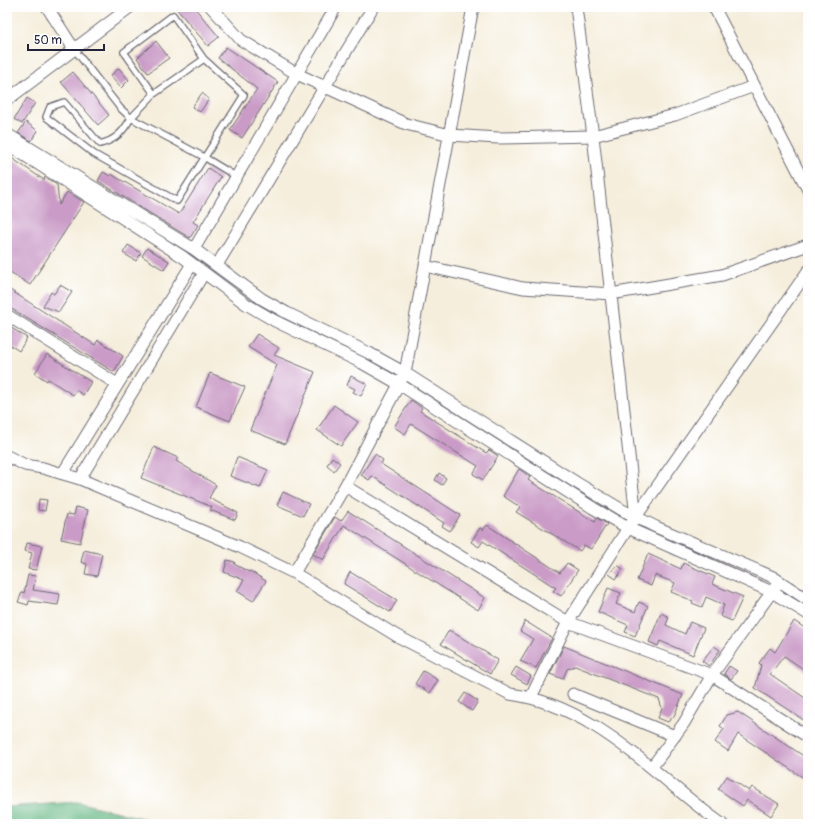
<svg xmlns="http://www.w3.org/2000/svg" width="815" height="831" viewBox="0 0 815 831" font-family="Pangolin,sans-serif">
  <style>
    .forest { fill: #66b784; stroke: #446c60 }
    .building { fill: #ca9bc7 }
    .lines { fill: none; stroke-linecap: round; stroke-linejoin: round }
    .service-casing { stroke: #6c6973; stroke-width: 8 }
    .minor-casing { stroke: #6c6973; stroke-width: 13 }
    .service { stroke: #fff; stroke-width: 5.5 }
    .minor { stroke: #fff; stroke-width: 11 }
  </style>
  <rect width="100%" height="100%" fill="#fff"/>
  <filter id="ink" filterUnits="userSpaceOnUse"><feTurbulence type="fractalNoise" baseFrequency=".025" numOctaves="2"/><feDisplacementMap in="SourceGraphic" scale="8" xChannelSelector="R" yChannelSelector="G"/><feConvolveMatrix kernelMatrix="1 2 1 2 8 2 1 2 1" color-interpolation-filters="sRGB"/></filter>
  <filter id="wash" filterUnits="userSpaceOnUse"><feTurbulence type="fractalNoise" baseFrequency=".012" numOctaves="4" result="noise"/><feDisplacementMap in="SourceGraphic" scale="16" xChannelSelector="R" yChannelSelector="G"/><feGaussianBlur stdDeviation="0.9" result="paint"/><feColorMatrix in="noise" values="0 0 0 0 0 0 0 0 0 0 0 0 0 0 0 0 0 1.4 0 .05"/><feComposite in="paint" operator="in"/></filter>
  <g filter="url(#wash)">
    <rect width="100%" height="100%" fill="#f5eedc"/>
    <path class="forest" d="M 77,802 L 166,824 L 7,824 L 7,807 Z"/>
    <g id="blocks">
      <path class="building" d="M 175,7 L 194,7 L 219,37 L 208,46 Z
        M 156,41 L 169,58 L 148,73 L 137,58 Z
        M 226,47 L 278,82 L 242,138 L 230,130 L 257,89 L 218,58 Z
        M 119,68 L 129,80 L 121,88 L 110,76 Z
        M 73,72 L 109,115 L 98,125 L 61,82 Z
        M 202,93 L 209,99 L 200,112 L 192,107 Z
        M 27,98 L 35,103 L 22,124 L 14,119 Z
        M 26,122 L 38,131 L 31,141 L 18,133 Z
        M 7,155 L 44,180 L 45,177 L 57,185 L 59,205 L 67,192 L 84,202 L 30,285 L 7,270 Z
        M 208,168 L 221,177 L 193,222 L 198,225 L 190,238 L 98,181 L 103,172 L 110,176 L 111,174 L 179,214 Z
        M 128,245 L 141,253 L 136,261 L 123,253 Z
        M 147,248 L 169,261 L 164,270 L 142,256 Z
        M 60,285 L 72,292 L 59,312 L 43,306 L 51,292 L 54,294 Z
        M 7,288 L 95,345 L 98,340 L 123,356 L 114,372 L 7,306 Z
        M 7,325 L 27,338 L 19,351 L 7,343 Z
        M 257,334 L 279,348 L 274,355 L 315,372 L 285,444 L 250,430 L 277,365 L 248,347 Z
        M 47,354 L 91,382 L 83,395 L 76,390 L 73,395 L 48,379 L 47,381 L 35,373 Z
        M 210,373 L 245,387 L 230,421 L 196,407 Z
        M 351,376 L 367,384 L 361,396 L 353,392 L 355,389 L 347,385 Z
        M 411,400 L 422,408 L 420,411 L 486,453 L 489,450 L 498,456 L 483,480 L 473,474 L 478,466 L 411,424 L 405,434 L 394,427 Z
        M 334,405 L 358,422 L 341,446 L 317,430 Z
        M 154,447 L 178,458 L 176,461 L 216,485 L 209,498 L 238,513 L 235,520 L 210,510 L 212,507 L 141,478 Z
        M 375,454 L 383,460 L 381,464 L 460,515 L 450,531 L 442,526 L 444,523 L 372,476 L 369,480 L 361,475 Z
        M 237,457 L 268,470 L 260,488 L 230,476 Z
        M 332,457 L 340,463 L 334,471 L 327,465 Z
        M 519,469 L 530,477 L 528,480 L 595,522 L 597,518 L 607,524 L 591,549 L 584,545 L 580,551 L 516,512 L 520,507 L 503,496 Z
        M 439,473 L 446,478 L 442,485 L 435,480 Z
        M 283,492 L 309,504 L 303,516 L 277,505 Z
        M 39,499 L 47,500 L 45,511 L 38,510 Z
        M 76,507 L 88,510 L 80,543 L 61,539 L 67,514 L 74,515 Z
        M 348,511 L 485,598 L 478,610 L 344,525 L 323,560 L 313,554 L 335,517 L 341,521 Z
        M 487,525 L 560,573 L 567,563 L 578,570 L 561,596 L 553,591 L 556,588 L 483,541 L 479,547 L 471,542 L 480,528 L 483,530 Z
        M 27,543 L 42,546 L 36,570 L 28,569 L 32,553 L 25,551 Z
        M 84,550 L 102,554 L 97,576 L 85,574 L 87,564 L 81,562 Z
        M 648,554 L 681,569 L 683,563 L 715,577 L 712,584 L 743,597 L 732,621 L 720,616 L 724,605 L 706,597 L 702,607 L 692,603 L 693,601 L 671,592 L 675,583 L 655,575 L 651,586 L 637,580 Z
        M 227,560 L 235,562 L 234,564 L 249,572 L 250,571 L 266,581 L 253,601 L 237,591 L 244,580 L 224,572 Z
        M 617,565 L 623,569 L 616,579 L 609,574 Z
        M 350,572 L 397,600 L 390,612 L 344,584 Z
        M 28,575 L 36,576 L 33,590 L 60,594 L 58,605 L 29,601 L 28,605 L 18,602 L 22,592 L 24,593 Z
        M 608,588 L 621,593 L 616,604 L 635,612 L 639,602 L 648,606 L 635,636 L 625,632 L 628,625 L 598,612 Z
        M 661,613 L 669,617 L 666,625 L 685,634 L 690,622 L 704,628 L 693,655 L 660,641 L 658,646 L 649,642 Z
        M 525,621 L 552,638 L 536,668 L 520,661 L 533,639 L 520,631 Z
        M 794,621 L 808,630 L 808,672 L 784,656 L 770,674 L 808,700 L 808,723 L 755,688 L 761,665 L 759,663 L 770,648 L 775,652 Z
        M 449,630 L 498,660 L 490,674 L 441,644 Z
        M 564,646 L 683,695 L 674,716 L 668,722 L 658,718 L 662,708 L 659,699 L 575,666 L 567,669 L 563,679 L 550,674 Z
        M 714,646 L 720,650 L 709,666 L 702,661 Z
        M 729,666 L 737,671 L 731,679 L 724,674 Z
        M 516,667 L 531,676 L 527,684 L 511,675 Z
        M 423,671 L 438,680 L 430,693 L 415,684 Z
        M 465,693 L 478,701 L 472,711 L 459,702 Z
        M 738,712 L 808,759 L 808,781 L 738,734 L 728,751 L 715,742 L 724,729 L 720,726 L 727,715 Z
        M 727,776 L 749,791 L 752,787 L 779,804 L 771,816 L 747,800 L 743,806 L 718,789 Z"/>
    </g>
  </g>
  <g filter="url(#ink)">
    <use href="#blocks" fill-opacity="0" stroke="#6c6973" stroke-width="1"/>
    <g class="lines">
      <defs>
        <path id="service" d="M 74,49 L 120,108 L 131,118 C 123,132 116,140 100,144 L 64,102 L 50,107 L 46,117 L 94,154 L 177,201 L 244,95 L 204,59 L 173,15 L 124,52 L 154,94 L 131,118 L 204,157 L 237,177
          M 154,94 L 204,59"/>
        <path id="minor" d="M 47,7 L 74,49
          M 211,7 L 241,40 L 297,74 L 406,124 L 450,135 L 498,138 L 593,136 L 675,115 L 754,86
          M 576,7 L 593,136 L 636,517
          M 714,7 L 808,190
          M 7,100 L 130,7
          M 7,134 L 194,249 L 262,299 L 287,313 L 369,353 L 405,373 L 577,483 L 624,511 L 656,527 L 773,577 L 808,600
          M 7,144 L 183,257 L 246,304 L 275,321 L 362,363 L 399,384 L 593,508 L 628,528 L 772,592 L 808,614
          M 194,249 L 336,7
          M 217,265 L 373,7
          M 425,266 L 523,288 L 611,294 L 722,275 L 808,245
          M 7,315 L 117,384
          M 7,456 L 25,465 L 43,468 L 80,479 L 240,547 L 294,573 L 397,636 L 510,694 C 597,706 654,776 722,824
          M 63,473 L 192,264
          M 80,479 L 204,273
          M 345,486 L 568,622 L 712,675 L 808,737
          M 294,573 L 345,486 L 405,373 L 473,7
          M 573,694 L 675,736
          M 531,697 L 568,622 L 628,528 L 808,271
          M 652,767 L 684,723 L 712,675 L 776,586"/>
      </defs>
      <use href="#service" class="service-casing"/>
      <use href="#minor" class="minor-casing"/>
      <use href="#service" class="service"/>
      <use href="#minor" class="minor"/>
    </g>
  </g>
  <rect width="815" height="831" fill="none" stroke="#fff" stroke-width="24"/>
  <path d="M28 44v6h76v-6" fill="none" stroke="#22223b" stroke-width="2"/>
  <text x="34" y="44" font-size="12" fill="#22223b" stroke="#ffffff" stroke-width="3" paint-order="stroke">50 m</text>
</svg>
